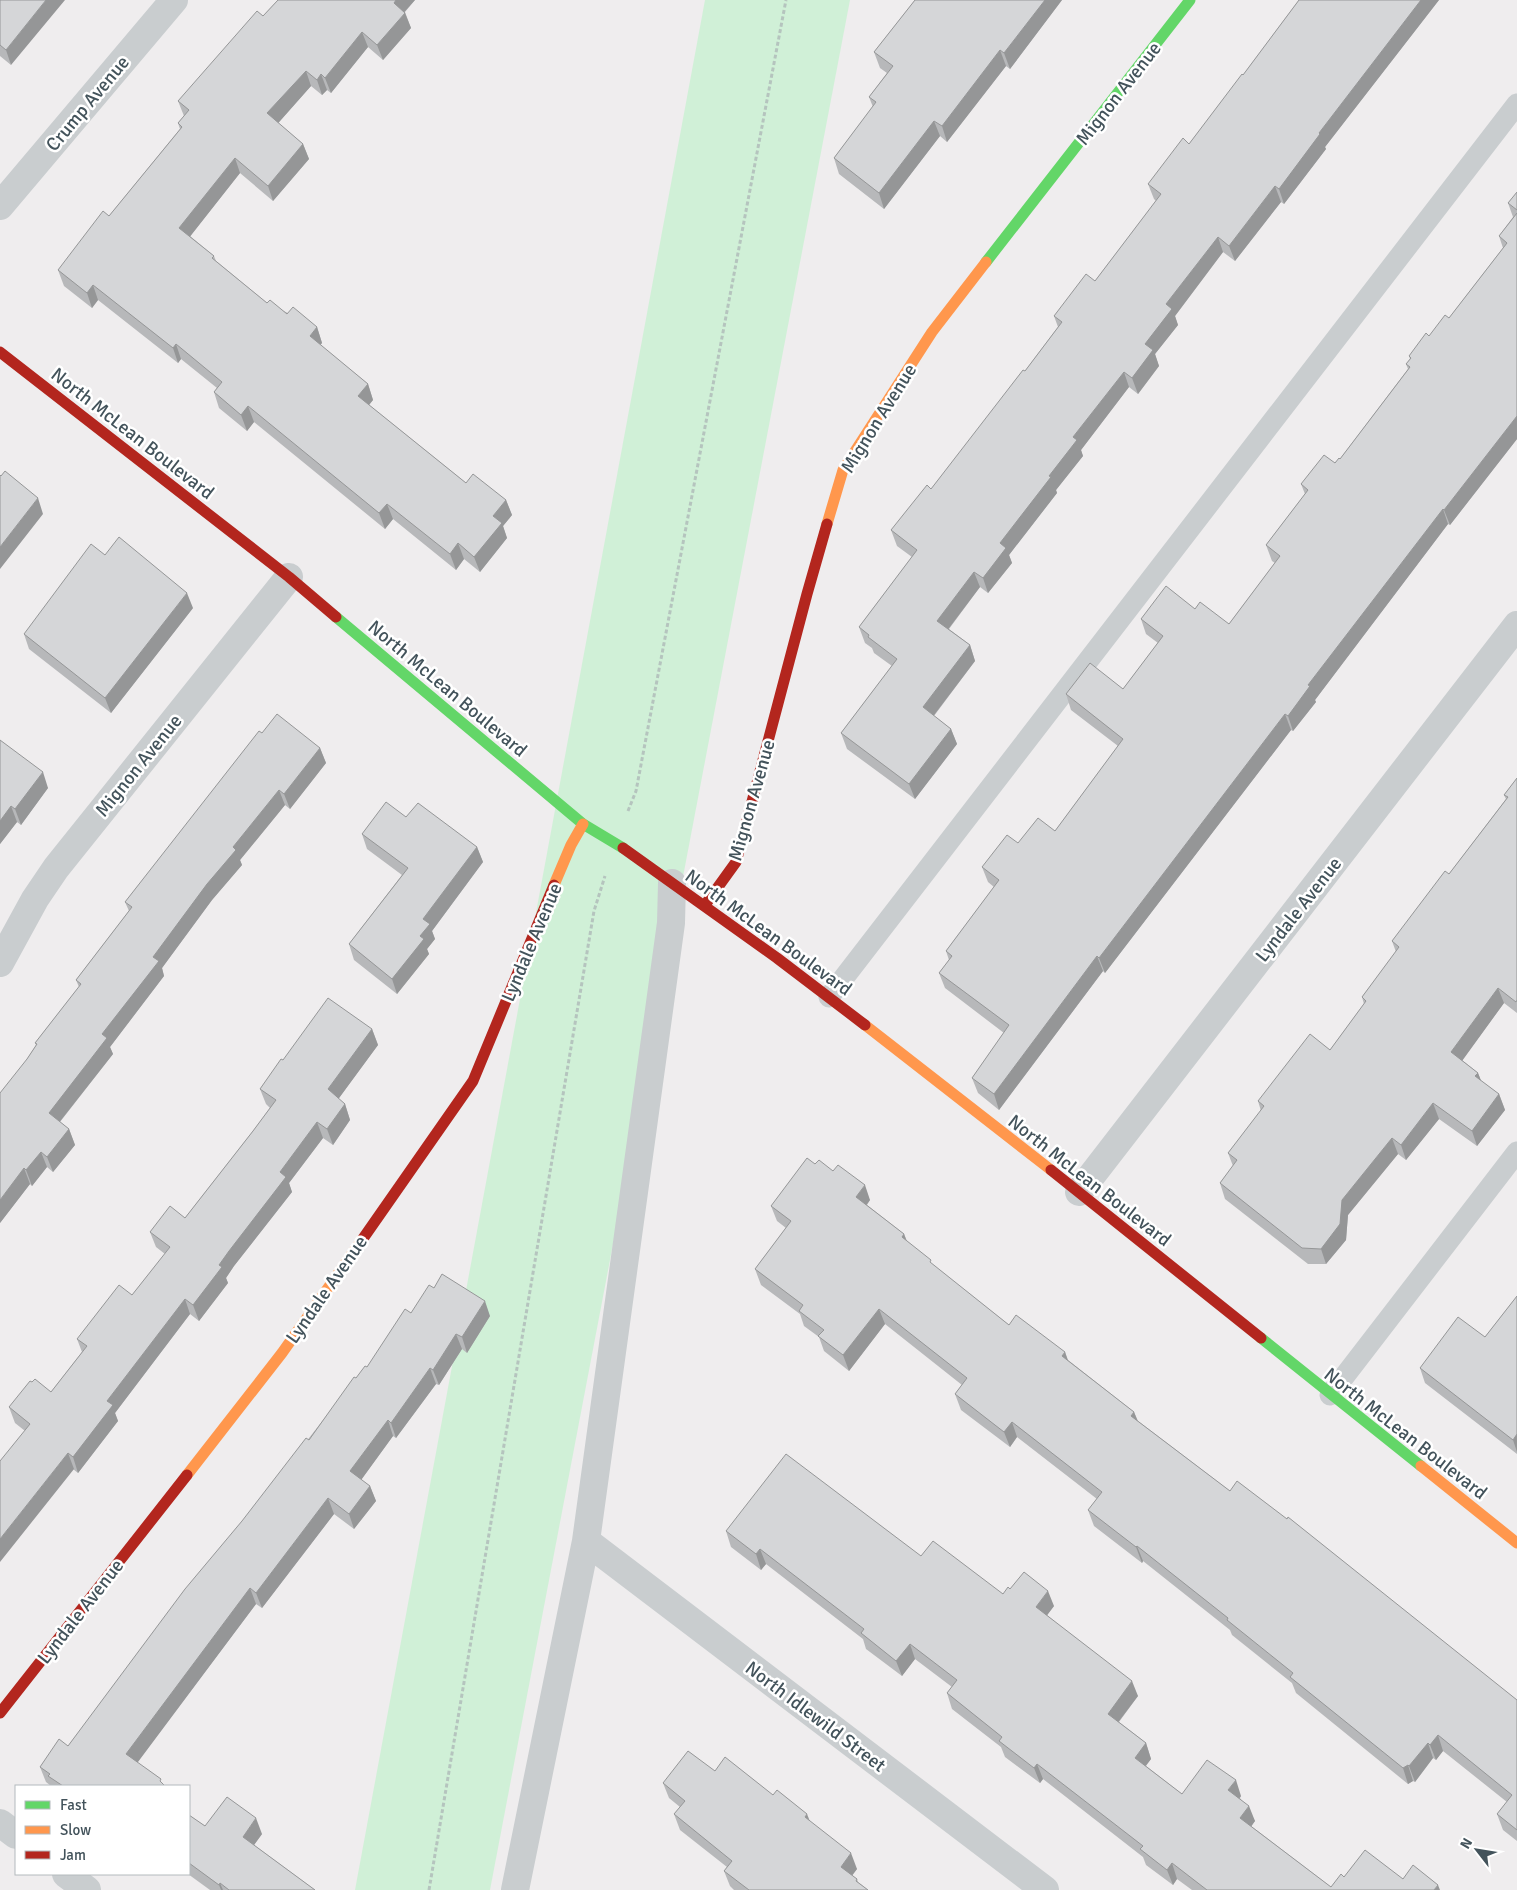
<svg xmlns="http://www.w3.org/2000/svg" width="1517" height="1890" viewBox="0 0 1517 1890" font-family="Signika,sans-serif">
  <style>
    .green { fill: #d0f0d7 }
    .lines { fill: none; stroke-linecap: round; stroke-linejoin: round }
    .path { stroke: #b5c4be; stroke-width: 3; stroke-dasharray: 4 2.5; stroke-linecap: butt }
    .lane { stroke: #c9cdcf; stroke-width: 21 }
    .street { stroke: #c9cdcf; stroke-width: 28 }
    .fast { stroke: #63d668; stroke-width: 11 }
    .slow { stroke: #ff974d; stroke-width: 11 }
    .jam { stroke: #b3261e; stroke-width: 11 }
    .wall { fill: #b7b8ba }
    .shaded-wall { fill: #959697 }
    .building { fill: #d5d6d8; stroke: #959697 }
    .labels { text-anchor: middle; stroke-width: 5; stroke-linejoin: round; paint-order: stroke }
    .street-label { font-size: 19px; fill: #43535b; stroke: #fff }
  </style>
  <rect width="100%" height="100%" fill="#efedee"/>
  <path class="green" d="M 705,0 L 850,0 L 490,1890 L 355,1890 Z"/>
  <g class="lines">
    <path class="path" d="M 628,811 L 636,791 L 786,0
      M 429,1890 L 594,911 L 605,876"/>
    <path class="lane" d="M 829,997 L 1517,104
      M 1330,1395 L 1517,1152"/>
    <path class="street" d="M 0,206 L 174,0
      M 0,963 L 35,899 L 56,868 L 289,577
      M 1079,1192 L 1517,625
      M 586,1541 L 1045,1890
      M 0,1823 L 16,1835
      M 66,1874 L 87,1890
      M 515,1890 L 586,1541 L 671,923 L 672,883"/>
    <path class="fast" d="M 986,262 L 1190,0
      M 336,617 L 583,824 L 623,848
      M 1261,1338 L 1421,1466"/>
    <path class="slow" d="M 827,524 L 843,470 L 932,332 L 986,262
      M 554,885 L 571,845 L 583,824
      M 865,1025 L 1051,1170
      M 1421,1466 L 1517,1543
      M 187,1475 L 282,1353 L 362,1240"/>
    <path class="jam" d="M 0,352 L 289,577 L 336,617
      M 623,848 L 777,958 L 865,1025
      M 705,905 L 736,862 L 807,594 L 827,524
      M 1051,1170 L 1261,1338
      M 362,1240 L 473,1081 L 554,885
      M 0,1713 L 187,1475"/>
  </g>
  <path class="wall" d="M 0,0 L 11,65 L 0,56 Z
    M 278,0 L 415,0 L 405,12 L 411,28 L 383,60 L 368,47 L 331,93 L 327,90 L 322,95 L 311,86 L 278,123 L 303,144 L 309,159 L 273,201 L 240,173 L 190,236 L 214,256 L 216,261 L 267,303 L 317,327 L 322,343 L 320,345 L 368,384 L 373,400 L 369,405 L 466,483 L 506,500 L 512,515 L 503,526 L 507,538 L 480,572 L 464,559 L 456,570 L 393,519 L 385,529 L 254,422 L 247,431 L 219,408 L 214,392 L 217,388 L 181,359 L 178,363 L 98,300 L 92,308 L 64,286 L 58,270 L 109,216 L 180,129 L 178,123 L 184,116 L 178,101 L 263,16 Z
    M 915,0 L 1062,0 L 1010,69 L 1006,66 L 947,142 L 940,136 L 884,209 L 839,174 L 834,158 L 873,107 L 869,97 L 887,73 L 880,68 L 874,52 Z
    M 1299,0 L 1439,0 L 1325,147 L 1326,149 L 1284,204 L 1281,202 L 1235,261 L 1223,252 L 1175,316 L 1178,325 L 1155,354 L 1159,366 L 1138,394 L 1129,387 L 1081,450 L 1083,456 L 1056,490 L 1057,493 L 1009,555 L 1012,563 L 988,593 L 980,587 L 949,629 L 970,645 L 975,661 L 934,716 L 951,729 L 957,744 L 915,799 L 847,749 L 841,733 L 892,666 L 874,653 L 872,648 L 865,643 L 859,627 L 912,557 L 897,546 L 891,530 L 931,489 L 1025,371 L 1058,327 L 1054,316 L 1095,281 L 1156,201 L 1154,199 L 1148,184 L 1189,144 L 1243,75 Z
    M 1517,192 L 1517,439 L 1450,525 L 1448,524 L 1315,700 L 1316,702 L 1293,731 L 1291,730 L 1105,973 L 1103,971 L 999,1110 L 978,1093 L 972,1078 L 1004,1033 L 945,988 L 939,973 L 949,960 L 946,951 L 994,887 L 988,882 L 982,867 L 1018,843 L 1055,831 L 1118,746 L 1071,710 L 1066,694 L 1123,689 L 1158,643 L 1146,634 L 1141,619 L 1195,609 L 1229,624 L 1275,563 L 1272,561 L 1266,545 L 1305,494 L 1301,484 L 1340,459 L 1408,369 L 1406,364 L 1410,359 L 1409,356 L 1429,336 L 1449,318 L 1503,248 L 1499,236 L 1513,217 L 1508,203 Z
    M 193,608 L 111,713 L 29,649 L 24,634 Z
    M 262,733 L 320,748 L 326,763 L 290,809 L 285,805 L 240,860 L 242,865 L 212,900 L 162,968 L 164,976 L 110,1047 L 113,1054 L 60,1122 L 69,1129 L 75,1145 L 53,1172 L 47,1167 L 32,1186 L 30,1184 L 0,1223 L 27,1059 L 36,1045 L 35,1043 L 79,987 L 76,980 L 129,911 L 125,902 Z
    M 0,740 L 48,788 L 21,825 L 17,822 L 0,844 Z
    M 1517,778 L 1517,1013 L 1504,1003 L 1462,1060 L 1478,1073 L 1481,1081 L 1499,1094 L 1505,1110 L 1477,1146 L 1439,1119 L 1406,1160 L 1398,1154 L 1348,1215 L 1346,1240 L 1326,1264 L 1308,1264 L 1225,1199 L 1220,1183 L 1233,1166 L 1228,1153 L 1261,1111 L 1258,1101 L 1330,1050 L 1364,1004 L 1362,997 L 1396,952 L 1392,941 L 1449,874 L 1506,799 L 1504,795 Z
    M 406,817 L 477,847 L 483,862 L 432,931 L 435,939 L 427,949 L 429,954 L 397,994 L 354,960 L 349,944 L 402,875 L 367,849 L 362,834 Z
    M 372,1029 L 378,1045 L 338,1099 L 345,1104 L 350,1120 L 333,1145 L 323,1138 L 289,1183 L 292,1192 L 234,1266 L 226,1278 L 228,1283 L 199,1321 L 190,1314 L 115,1413 L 118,1421 L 78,1473 L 15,1423 L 9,1407 L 51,1392 L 82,1352 L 77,1339 L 132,1295 L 165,1254 L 156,1247 L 150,1232 L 185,1218 L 253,1131 L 270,1108 L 266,1104 L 260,1089 L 283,1060 Z
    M 815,1164 L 833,1171 L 870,1200 L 867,1205 L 904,1234 L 907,1241 L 933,1265 L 1009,1325 L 1065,1352 L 1068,1360 L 1134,1412 L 1138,1421 L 1230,1491 L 1517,1700 L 1517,1841 L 1503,1830 L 1497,1814 L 1507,1802 L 1443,1751 L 1436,1760 L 1433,1758 L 1415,1782 L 1413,1781 L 1408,1784 L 1296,1693 L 1292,1683 L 1232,1635 L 1230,1630 L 1143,1561 L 1142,1563 L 1094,1526 L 1088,1510 L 1097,1499 L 1017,1437 L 1010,1447 L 961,1410 L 955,1394 L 962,1385 L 885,1324 L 849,1371 L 824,1351 L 819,1337 L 804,1326 L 800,1314 L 761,1285 L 755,1269 L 786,1228 L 777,1221 L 771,1206 Z
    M 1517,1296 L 1517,1454 L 1425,1383 L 1420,1368 L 1485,1337 Z
    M 411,1313 L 490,1316 L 467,1353 L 462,1349 L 439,1385 L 436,1384 L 396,1438 L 393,1436 L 361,1480 L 370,1486 L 376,1501 L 354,1529 L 334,1514 L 262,1608 L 256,1604 L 137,1762 L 162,1783 L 165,1786 L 51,1786 L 46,1782 L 40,1767 L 68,1746 L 356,1378 L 367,1367 Z
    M 726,1531 L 921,1556 L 1003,1594 L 1054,1606 L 1047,1615 L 1138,1696 L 1119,1722 L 1146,1743 L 1151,1759 L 1146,1766 L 1182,1794 L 1241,1796 L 1240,1798 L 1255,1821 L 1251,1826 L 1331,1887 L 1344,1877 L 1403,1879 L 1440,1890 L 1192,1890 L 1177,1879 L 1173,1885 L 1146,1865 L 1143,1857 L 1043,1779 L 1040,1783 L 1005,1757 L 1001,1747 L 952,1709 L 947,1693 L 952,1687 L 915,1659 L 902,1676 L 866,1649 L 863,1639 L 766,1564 L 761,1570 L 731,1547 Z
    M 715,1771 L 773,1795 L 810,1822 L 857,1869 L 852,1876 L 857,1879 L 858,1882 L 868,1890 L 734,1890 L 730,1886 L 724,1871 L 727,1867 L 680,1830 L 674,1814 L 680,1807 L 669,1798 L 663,1783 Z
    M 189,1815 L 205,1826 L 262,1834 L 254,1845 L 315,1890 L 210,1890 L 188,1874 L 189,1874 Z"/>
  <path class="shaded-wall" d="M 46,0 L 65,0 L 11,65 L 6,50 Z
    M 396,0 L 415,0 L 399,18 L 394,3 Z
    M 1045,0 L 1062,0 L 1010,69 L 1004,53 Z
    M 1421,0 L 1439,0 L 1325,147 L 1326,149 L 1284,204 L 1279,189 L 1319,133 Z
    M 405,13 L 411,28 L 383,60 L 377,45 Z
    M 362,32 L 368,47 L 331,93 L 325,78 Z
    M 1000,50 L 1006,66 L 947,142 L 942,126 Z
    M 306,71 L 311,86 L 273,129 L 267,113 Z
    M 321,74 L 327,90 L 322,95 L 317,80 Z
    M 934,121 L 940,136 L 884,209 L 879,193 Z
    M 303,144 L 309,159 L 273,201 L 268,186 Z
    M 235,158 L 240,173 L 185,243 L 179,228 Z
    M 1275,186 L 1281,202 L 1235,261 L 1229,246 Z
    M 1218,237 L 1223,252 L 1175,316 L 1178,325 L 1155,354 L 1159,366 L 1138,394 L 1132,378 L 1145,344 L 1166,304 Z
    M 93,285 L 98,300 L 92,308 L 87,293 Z
    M 317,327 L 322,343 L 315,351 L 310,336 Z
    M 176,344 L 181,359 L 178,363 L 173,348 Z
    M 1124,372 L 1129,387 L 1081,450 L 1083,456 L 1056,490 L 1057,493 L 1009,555 L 1012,563 L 988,593 L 983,578 L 1000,543 L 1049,476 L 1073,437 Z
    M 368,384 L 373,400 L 364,411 L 358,396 Z
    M 248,406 L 254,422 L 247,431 L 241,415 Z
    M 1517,416 L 1517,439 L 1450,525 L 1444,510 Z
    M 38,498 L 43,514 L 0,569 L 0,547 Z
    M 506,500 L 512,515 L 503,526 L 507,538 L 480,572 L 474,557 L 493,516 Z
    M 387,504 L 393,519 L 385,529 L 379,513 Z
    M 1443,509 L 1448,524 L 1315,700 L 1316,702 L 1293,731 L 1288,716 L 1308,685 Z
    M 458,543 L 464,559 L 456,570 L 450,554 Z
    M 974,572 L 980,587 L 943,636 L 937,621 Z
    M 187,593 L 193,608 L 111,713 L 105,698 Z
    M 970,645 L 975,661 L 928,723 L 923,707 Z
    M 1285,714 L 1291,730 L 1105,973 L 1099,958 Z
    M 951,729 L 957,744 L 915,799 L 909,784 Z
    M 320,748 L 326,763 L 290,809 L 284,794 Z
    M 43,772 L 48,788 L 21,825 L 15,809 Z
    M 279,790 L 285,805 L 240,860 L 242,865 L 212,900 L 162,968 L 164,976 L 110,1047 L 113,1054 L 54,1129 L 49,1113 L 102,1034 L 153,957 L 233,847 Z
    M 11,806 L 17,822 L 0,844 L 0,821 Z
    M 477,847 L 483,862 L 432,931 L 435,939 L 427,949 L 429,954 L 397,994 L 392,979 L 420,936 L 423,919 Z
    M 1097,956 L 1103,971 L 999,1110 L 994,1094 Z
    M 1498,988 L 1504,1003 L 1457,1068 L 1451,1052 Z
    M 372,1029 L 378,1045 L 334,1105 L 328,1089 Z
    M 1478,1073 L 1484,1088 L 1475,1076 Z
    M 1499,1094 L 1505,1110 L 1477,1146 L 1472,1131 Z
    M 1433,1103 L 1439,1119 L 1406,1160 L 1401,1145 Z
    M 345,1104 L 350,1120 L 333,1145 L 327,1129 Z
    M 317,1122 L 323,1138 L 289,1183 L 292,1192 L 234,1266 L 226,1278 L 228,1283 L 199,1321 L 193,1305 L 280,1172 Z
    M 69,1129 L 75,1145 L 53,1172 L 47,1157 Z
    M 1392,1138 L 1398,1154 L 1348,1215 L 1346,1240 L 1326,1264 L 1321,1249 L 1342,1200 Z
    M 41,1152 L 47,1167 L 32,1186 L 26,1170 Z
    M 24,1168 L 30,1184 L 0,1223 L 0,1200 Z
    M 865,1185 L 870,1200 L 861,1212 L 856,1197 Z
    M 904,1234 L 910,1250 L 902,1237 Z
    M 185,1299 L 190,1314 L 115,1413 L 118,1421 L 78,1473 L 73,1457 L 107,1401 Z
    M 485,1301 L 490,1316 L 467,1353 L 462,1337 Z
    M 879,1309 L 885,1324 L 849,1371 L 843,1355 Z
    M 456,1334 L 462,1349 L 439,1385 L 433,1370 Z
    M 1065,1352 L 1070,1367 L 1062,1356 Z
    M 430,1368 L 436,1384 L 396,1438 L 391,1423 Z
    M 1134,1412 L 1140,1427 L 1131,1416 Z
    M 388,1420 L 393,1436 L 356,1487 L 350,1471 Z
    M 1012,1422 L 1017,1437 L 1010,1447 L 1004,1432 Z
    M 1517,1434 L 1517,1452 L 1513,1440 Z
    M 68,1453 L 74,1469 L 0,1562 L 0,1539 Z
    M 370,1486 L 376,1501 L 354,1529 L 349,1514 Z
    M 328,1498 L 334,1514 L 262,1608 L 256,1593 Z
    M 1137,1546 L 1143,1561 L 1142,1563 L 1136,1547 Z
    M 760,1549 L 766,1564 L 761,1570 L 756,1554 Z
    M 250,1588 L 256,1604 L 132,1770 L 126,1754 Z
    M 1048,1591 L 1054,1606 L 1042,1622 L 1036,1607 Z
    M 910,1644 L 915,1659 L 902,1676 L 896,1661 Z
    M 1132,1681 L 1138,1696 L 1113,1729 L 1108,1714 Z
    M 1438,1735 L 1443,1751 L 1436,1760 L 1430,1745 Z
    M 1146,1743 L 1151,1759 L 1140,1773 L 1135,1758 Z
    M 1428,1743 L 1433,1758 L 1415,1782 L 1409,1766 Z
    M 1037,1764 L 1043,1779 L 1040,1783 L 1034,1768 Z
    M 1408,1765 L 1413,1781 L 1408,1784 L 1403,1768 Z
    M 1236,1780 L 1241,1796 L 1234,1805 L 1228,1790 Z
    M 1249,1806 L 1255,1821 L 1246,1834 L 1240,1818 Z
    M 807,1814 L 813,1829 L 805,1817 Z
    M 256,1818 L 262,1834 L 249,1852 L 243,1837 Z
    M 851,1853 L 857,1869 L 846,1883 L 841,1867 Z
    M 1172,1863 L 1177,1879 L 1173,1885 L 1167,1870 Z
    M 220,1883 L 223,1890 L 221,1890 L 219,1885 Z
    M 1438,1885 L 1440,1890 L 1434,1890 Z"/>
  <path class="building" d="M 0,0 L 46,0 L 6,50 L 0,45 Z
    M 278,0 L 396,0 L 394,3 L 405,13 L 377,45 L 362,32 L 325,78 L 321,74 L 317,80 L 306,71 L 267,113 L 303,144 L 268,186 L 235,158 L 179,228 L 214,256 L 212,258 L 267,303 L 270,300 L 287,314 L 293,307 L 317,327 L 310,336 L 368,384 L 358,396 L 466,483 L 473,474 L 506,500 L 493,516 L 502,523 L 474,557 L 458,543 L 450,554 L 387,504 L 379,513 L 248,406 L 241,415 L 214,392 L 222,382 L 176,344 L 173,348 L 93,285 L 87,293 L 58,270 L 103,211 L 109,216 L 182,127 L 178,123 L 189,110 L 178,101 L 257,11 L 263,16 Z
    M 915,0 L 1045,0 L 1004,53 L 1000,50 L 942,126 L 934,121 L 879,193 L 834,158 L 876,102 L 869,97 L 893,66 L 874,52 Z
    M 1299,0 L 1421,0 L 1319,133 L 1320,134 L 1279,189 L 1275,186 L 1229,246 L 1218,237 L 1166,304 L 1172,309 L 1145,344 L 1153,350 L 1132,378 L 1124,372 L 1073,437 L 1077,440 L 1049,476 L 1051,477 L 1000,543 L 1006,548 L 983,578 L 974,572 L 937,621 L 970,645 L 923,707 L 951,729 L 909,784 L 841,733 L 897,659 L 868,637 L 869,635 L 859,627 L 917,550 L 891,530 L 927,485 L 931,489 L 1023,370 L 1025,371 L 1062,322 L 1054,316 L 1086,274 L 1095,281 L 1161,194 L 1148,184 L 1183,138 L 1189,144 L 1242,74 L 1243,75 Z
    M 1517,192 L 1517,210 L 1508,203 Z
    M 1517,213 L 1517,416 L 1444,510 L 1443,509 L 1308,685 L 1310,686 L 1288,716 L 1285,714 L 1099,958 L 1097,956 L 994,1094 L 972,1078 L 1009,1025 L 939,973 L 952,956 L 946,951 L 999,880 L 982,867 L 1007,835 L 1018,843 L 1038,818 L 1055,831 L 1123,739 L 1066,694 L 1090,663 L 1123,689 L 1163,636 L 1141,619 L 1166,586 L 1195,609 L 1200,602 L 1229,624 L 1280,556 L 1266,545 L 1308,490 L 1301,484 L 1324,455 L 1335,463 L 1339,458 L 1340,459 L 1410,367 L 1406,364 L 1411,358 L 1409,356 L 1426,333 L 1429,336 L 1445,315 L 1449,318 L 1507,243 L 1499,236 Z
    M 5,471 L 38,498 L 0,547 L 0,475 L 1,476 Z
    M 119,537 L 187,593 L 105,698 L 24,634 L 91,544 L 105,555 Z
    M 277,714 L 320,748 L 284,794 L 279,790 L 233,847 L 236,850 L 207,884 L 153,957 L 159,961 L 102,1034 L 107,1038 L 49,1113 L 69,1129 L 47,1157 L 41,1152 L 26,1170 L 24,1168 L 0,1200 L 0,1093 L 27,1059 L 37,1044 L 35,1043 L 81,984 L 76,980 L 132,907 L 125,902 L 259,731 L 262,733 Z
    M 0,740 L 43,772 L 15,809 L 11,806 L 0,821 Z
    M 1517,778 L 1517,1000 L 1516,1002 L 1498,988 L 1451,1052 L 1478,1073 L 1475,1076 L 1499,1094 L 1472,1131 L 1433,1103 L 1401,1145 L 1392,1138 L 1342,1200 L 1340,1224 L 1321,1249 L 1302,1248 L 1220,1183 L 1237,1160 L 1228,1153 L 1264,1106 L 1258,1101 L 1310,1034 L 1330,1050 L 1366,1001 L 1362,997 L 1399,947 L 1392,941 L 1445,871 L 1449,874 L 1508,797 L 1504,795 Z
    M 386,802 L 406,817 L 418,803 L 477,847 L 423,919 L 430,924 L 420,936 L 424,939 L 392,979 L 349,944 L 408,868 L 362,834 Z
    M 328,998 L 372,1029 L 328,1089 L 345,1104 L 327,1129 L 317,1122 L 280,1172 L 286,1177 L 229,1251 L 219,1265 L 222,1267 L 193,1305 L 185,1299 L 107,1401 L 113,1405 L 73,1457 L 68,1453 L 0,1539 L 0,1461 L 30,1424 L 9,1407 L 30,1381 L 32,1382 L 35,1379 L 51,1392 L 87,1346 L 77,1339 L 119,1285 L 132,1295 L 170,1247 L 150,1232 L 170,1206 L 185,1218 L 253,1131 L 276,1100 L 260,1089 L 281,1059 L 283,1060 Z
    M 807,1158 L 815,1164 L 819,1160 L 833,1171 L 838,1165 L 865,1185 L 856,1197 L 904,1234 L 902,1237 L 931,1260 L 930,1262 L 1009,1325 L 1016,1315 L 1065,1352 L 1062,1356 L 1134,1412 L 1131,1416 L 1230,1491 L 1237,1481 L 1287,1519 L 1288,1517 L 1517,1700 L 1517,1830 L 1497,1814 L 1512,1795 L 1438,1735 L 1430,1745 L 1428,1743 L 1409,1766 L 1408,1765 L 1403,1768 L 1290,1677 L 1293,1673 L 1227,1620 L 1228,1618 L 1137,1546 L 1136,1547 L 1088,1510 L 1102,1492 L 1012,1422 L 1004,1432 L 955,1394 L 967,1378 L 879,1309 L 843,1355 L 818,1336 L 824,1330 L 799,1311 L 803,1305 L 755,1269 L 791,1221 L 771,1206 Z
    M 442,1274 L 485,1301 L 462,1337 L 456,1334 L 433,1370 L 430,1368 L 391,1423 L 388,1420 L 350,1471 L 370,1486 L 349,1514 L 328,1498 L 256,1593 L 250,1588 L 126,1754 L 161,1779 L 160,1781 L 164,1785 L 163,1786 L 63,1786 L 48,1776 L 50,1774 L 40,1767 L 59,1739 L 68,1746 L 185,1589 L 242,1521 L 306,1438 L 309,1440 L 354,1377 L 356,1378 L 365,1366 L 367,1367 L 405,1309 L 411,1313 L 429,1285 L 434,1288 Z
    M 1517,1296 L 1517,1434 L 1513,1440 L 1420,1368 L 1458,1317 L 1485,1337 Z
    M 786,1454 L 921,1556 L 933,1541 L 1003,1594 L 1008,1587 L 1010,1589 L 1024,1572 L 1048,1591 L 1036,1607 L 1132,1681 L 1108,1714 L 1146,1743 L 1135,1758 L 1182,1794 L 1207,1760 L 1236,1780 L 1228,1790 L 1249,1806 L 1240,1818 L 1331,1887 L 1341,1874 L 1344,1877 L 1365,1850 L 1403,1879 L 1413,1865 L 1438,1885 L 1434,1890 L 1207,1890 L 1172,1863 L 1167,1870 L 1140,1849 L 1143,1846 L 1037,1764 L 1034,1768 L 999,1741 L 1002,1737 L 947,1693 L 957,1680 L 910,1644 L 896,1661 L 861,1633 L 864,1629 L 760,1549 L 756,1554 L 726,1531 Z
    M 688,1751 L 715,1771 L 725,1757 L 773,1795 L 777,1790 L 807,1814 L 805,1817 L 851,1853 L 841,1867 L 857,1879 L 856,1881 L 868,1890 L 749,1890 L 724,1871 L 732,1861 L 674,1814 L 685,1801 L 663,1783 Z
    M 227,1797 L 256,1818 L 243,1837 L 315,1890 L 229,1890 L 220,1883 L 219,1885 L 189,1863 L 189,1815 L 205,1826 Z"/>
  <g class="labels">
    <g class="street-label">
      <text transform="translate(1118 93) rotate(-52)" y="7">Mignon Avenue</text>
      <text transform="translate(87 103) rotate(-50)" y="7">Crump Avenue</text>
      <text transform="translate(878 418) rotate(-58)" y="7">Mignon Avenue</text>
      <text transform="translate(133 433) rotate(38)" y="7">North McLean Boulevard</text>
      <text transform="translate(448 688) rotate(40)" y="7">North McLean Boulevard</text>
      <text transform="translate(138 765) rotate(-51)" y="7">Mignon Avenue</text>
      <text transform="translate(751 800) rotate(-74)" y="7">Mignon Avenue</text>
      <text transform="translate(1298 909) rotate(-52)" y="7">Lyndale Avenue</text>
      <text transform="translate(769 932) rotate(36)" y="7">North McLean Boulevard</text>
      <text transform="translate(531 942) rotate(-67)" y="7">Lyndale Avenue</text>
      <text transform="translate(1090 1180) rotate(38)" y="7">North McLean Boulevard</text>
      <text transform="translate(326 1289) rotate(-55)" y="7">Lyndale Avenue</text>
      <text transform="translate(1406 1433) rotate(38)" y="7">North McLean Boulevard</text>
      <text transform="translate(80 1611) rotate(-52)" y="7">Lyndale Avenue</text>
      <text transform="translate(816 1716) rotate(37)" y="7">North Idlewild Street</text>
    </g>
  </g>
  <rect x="15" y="1785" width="175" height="90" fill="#ffffff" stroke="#b4babd"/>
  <rect x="25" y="1801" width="25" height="8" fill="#63d668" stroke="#b4babd"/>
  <text x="60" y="1810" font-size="15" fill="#43535b">Fast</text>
  <rect x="25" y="1826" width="25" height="8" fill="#ff974d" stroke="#b4babd"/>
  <text x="60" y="1835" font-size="15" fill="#43535b">Slow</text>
  <rect x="25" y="1851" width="25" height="8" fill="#b3261e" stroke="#b4babd"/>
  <text x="60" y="1860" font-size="15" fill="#43535b">Jam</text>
  <g transform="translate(1477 1850) rotate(301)" stroke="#ffffff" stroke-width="4" paint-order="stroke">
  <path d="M0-4L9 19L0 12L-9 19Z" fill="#43535b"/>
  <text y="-8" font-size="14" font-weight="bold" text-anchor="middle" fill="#43535b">N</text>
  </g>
</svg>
